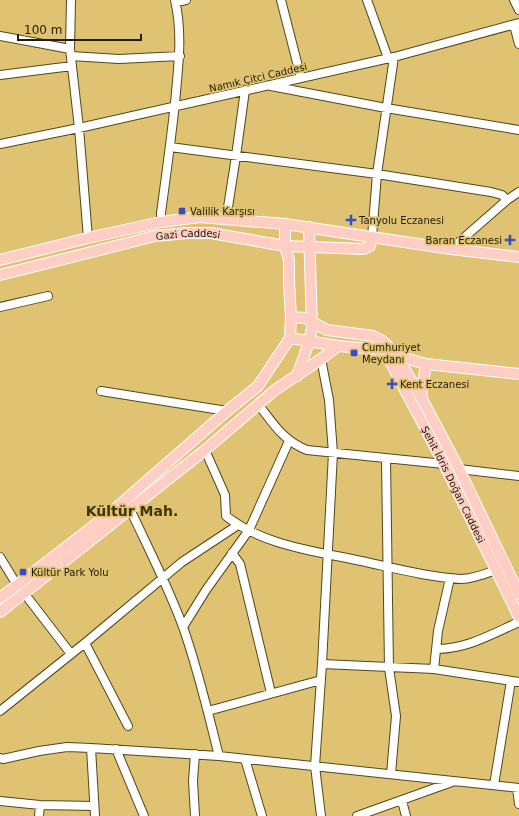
<svg xmlns="http://www.w3.org/2000/svg" width="519" height="816" viewBox="0 0 519 816" font-family="'DejaVu Sans',sans-serif">
  <style>
    .lines { fill: none; stroke-linecap: round; stroke-linejoin: round }
    .minor-casing { stroke: #55461b; stroke-width: 10 }
    .major-casing { stroke: #fff; stroke-width: 12 }
    .minor { stroke: #fff; stroke-width: 8 }
    .major { stroke: #fecec5; stroke-width: 10 }
    .poi-dot { fill: #3a4dc0; stroke: #e0c372; stroke-width: 1.5 }
    .labels { text-anchor: middle; stroke-width: 3.5; stroke-linejoin: round; paint-order: stroke }
    .street-label { font-size: 10px; fill: #231a02; stroke: #e0c372 }
    .poi-label { font-size: 10px; fill: #231a02; stroke: #e0c372; text-anchor: start }
    .district-label { font-size: 14px; font-weight: bold; fill: #413304; stroke: #e0c372 }
  </style>
  <rect width="100%" height="100%" fill="#e0c372"/>
  <g class="lines">
    <defs>
      <path id="minor" d="M 71,0 L 70,49 L 79,128 L 88,238
        M 281,0 L 301,78
        M 367,0 L 388,58
        M 514,0 L 519,10
        M 176,2 L 186,0
        M 514,25 L 519,44
        M 0,36 L 70,49
        M 71,56 L 119,59 L 180,56
        M 0,75 L 72,66
        M 271,86 L 386,108 L 519,130
        M 0,144 L 79,128 L 394,57 L 519,23
        M 170,147 L 377,174 L 491,192 L 502,195 L 507,200
        M 226,220 L 236,156 L 245,90
        M 161,222 L 161,213 C 166,176 171,140 175,103 C 178,68 183,35 175,0
        M 372,237 L 377,174 L 394,57
        M 451,249 L 507,200 L 519,192
        M 0,307 L 48,296
        M 101,391 L 227,411
        M 258,404 C 273,423 283,441 307,450 L 444,464 L 459,469 L 519,476
        M 205,450 L 225,495 L 226,516 C 264,546 316,551 361,561 C 394,568 427,577 461,579 C 473,579 485,574 496,570
        M 386,459 L 389,668 L 396,716 L 391,774
        M 130,509 C 148,548 168,586 183,627 C 198,669 208,713 219,756
        M 232,553 L 240,564 L 271,693
        M 0,557 L 17,585
        M 24,593 L 71,654
        M 183,627 L 206,590 L 249,530 L 289,441
        M 85,643 L 128,726
        M 436,649 C 467,649 492,634 519,622
        M 322,664 L 434,669 L 519,682
        M 434,669 L 438,631 L 450,578
        M 0,711 L 85,643 L 182,562 L 238,525
        M 208,711 L 321,680
        M 91,748 L 95,816
        M 116,749 L 144,816
        M 0,758 L 3,759 L 39,751 L 67,747 L 91,748 L 219,756 L 519,788
        M 245,759 L 262,816
        M 494,785 L 511,681
        M 517,788 L 519,804
        M 0,801 L 40,805 L 94,806
        M 402,801 L 406,816
        M 39,816 L 40,805
        M 195,816 L 193,781 L 195,754
        M 321,816 L 315,766 L 322,664 L 333,453 L 329,400 L 321,359
        M 357,816 L 452,782"/>
      <g id="major">
        <path d="M 285,224 L 285,246 L 289,260 L 289,283 L 291,317 L 290,338"/>
        <path d="M 0,260 L 88,238 L 161,222 L 200,217 L 285,224 L 451,249 L 519,257"/>
        <path id="s1" d="M 0,275 L 155,236 L 187,233 L 211,233 L 285,246 L 364,249 L 370,246 L 372,237"/>
        <path d="M 291,317 L 305,318 L 327,330 L 373,336 L 381,340 L 386,344 L 397,356 L 421,397 L 459,469 L 519,594"/>
        <path d="M 290,338 L 338,346 L 373,349 L 426,364 L 519,374"/>
        <path id="s2" d="M 385,352 L 444,464 L 519,617"/>
        <path d="M 297,376 L 309,342 L 312,328 L 309,227"/>
        <path d="M 421,397 L 426,364"/>
        <path d="M 0,598 L 109,514 L 227,411 L 258,386 L 290,338"/>
        <path d="M 0,612 L 205,450 L 275,390 L 321,359 L 338,346"/>
      </g>
    </defs>
    <use href="#minor" class="minor-casing"/>
    <use href="#major" class="major-casing"/>
    <use href="#minor" class="minor"/>
    <use href="#major" class="major"/>
  </g>
  <g class="poi-dot">
    <rect x="178" y="207" width="8" height="8" rx="2"/>
    <path d="M349 214h4v4h4v4h-4v4h-4v-4h-4v-4h4z"/>
    <path d="M508 234h4v4h4v4h-4v4h-4v-4h-4v-4h4z"/>
    <rect x="350" y="349" width="8" height="8" rx="2"/>
    <path d="M390 378h4v4h4v4h-4v4h-4v-4h-4v-4h4z"/>
    <rect x="19" y="568" width="8" height="8" rx="2"/>
  </g>
  <g class="labels">
    <g class="street-label">
      <text transform="translate(258 77) rotate(-13)" y="4">Namık Çitci Caddesi</text>
      <text dy="4" stroke="none"><textPath href="#s1" startOffset="193">Gazi Caddesi</textPath></text>
      <text dy="4" stroke="none"><textPath href="#s2" startOffset="149">Şehit İdris Doğan Caddesi</textPath></text>
    </g>
    <g class="poi-label">
      <text x="190" y="215">Valilik Karşısı</text>
      <text x="359" y="224">Tanyolu Eczanesi</text>
      <text x="502" y="244" text-anchor="end">Baran Eczanesi</text>
      <text x="362" y="351">Cumhuriyet<tspan x="362" dy="12">Meydanı</tspan></text>
      <text x="400" y="388">Kent Eczanesi</text>
      <text x="31" y="576">Kültür Park Yolu</text>
    </g>
    <g class="district-label">
      <text x="132" y="516">Kültür Mah.</text>
    </g>
  </g>
  <path d="M18 34v6h123v-6" fill="none" stroke="#231a02" stroke-width="2"/>
  <text x="24" y="34" font-size="12" fill="#231a02" stroke="#e0c372" stroke-width="3" paint-order="stroke">100 m</text>
</svg>
